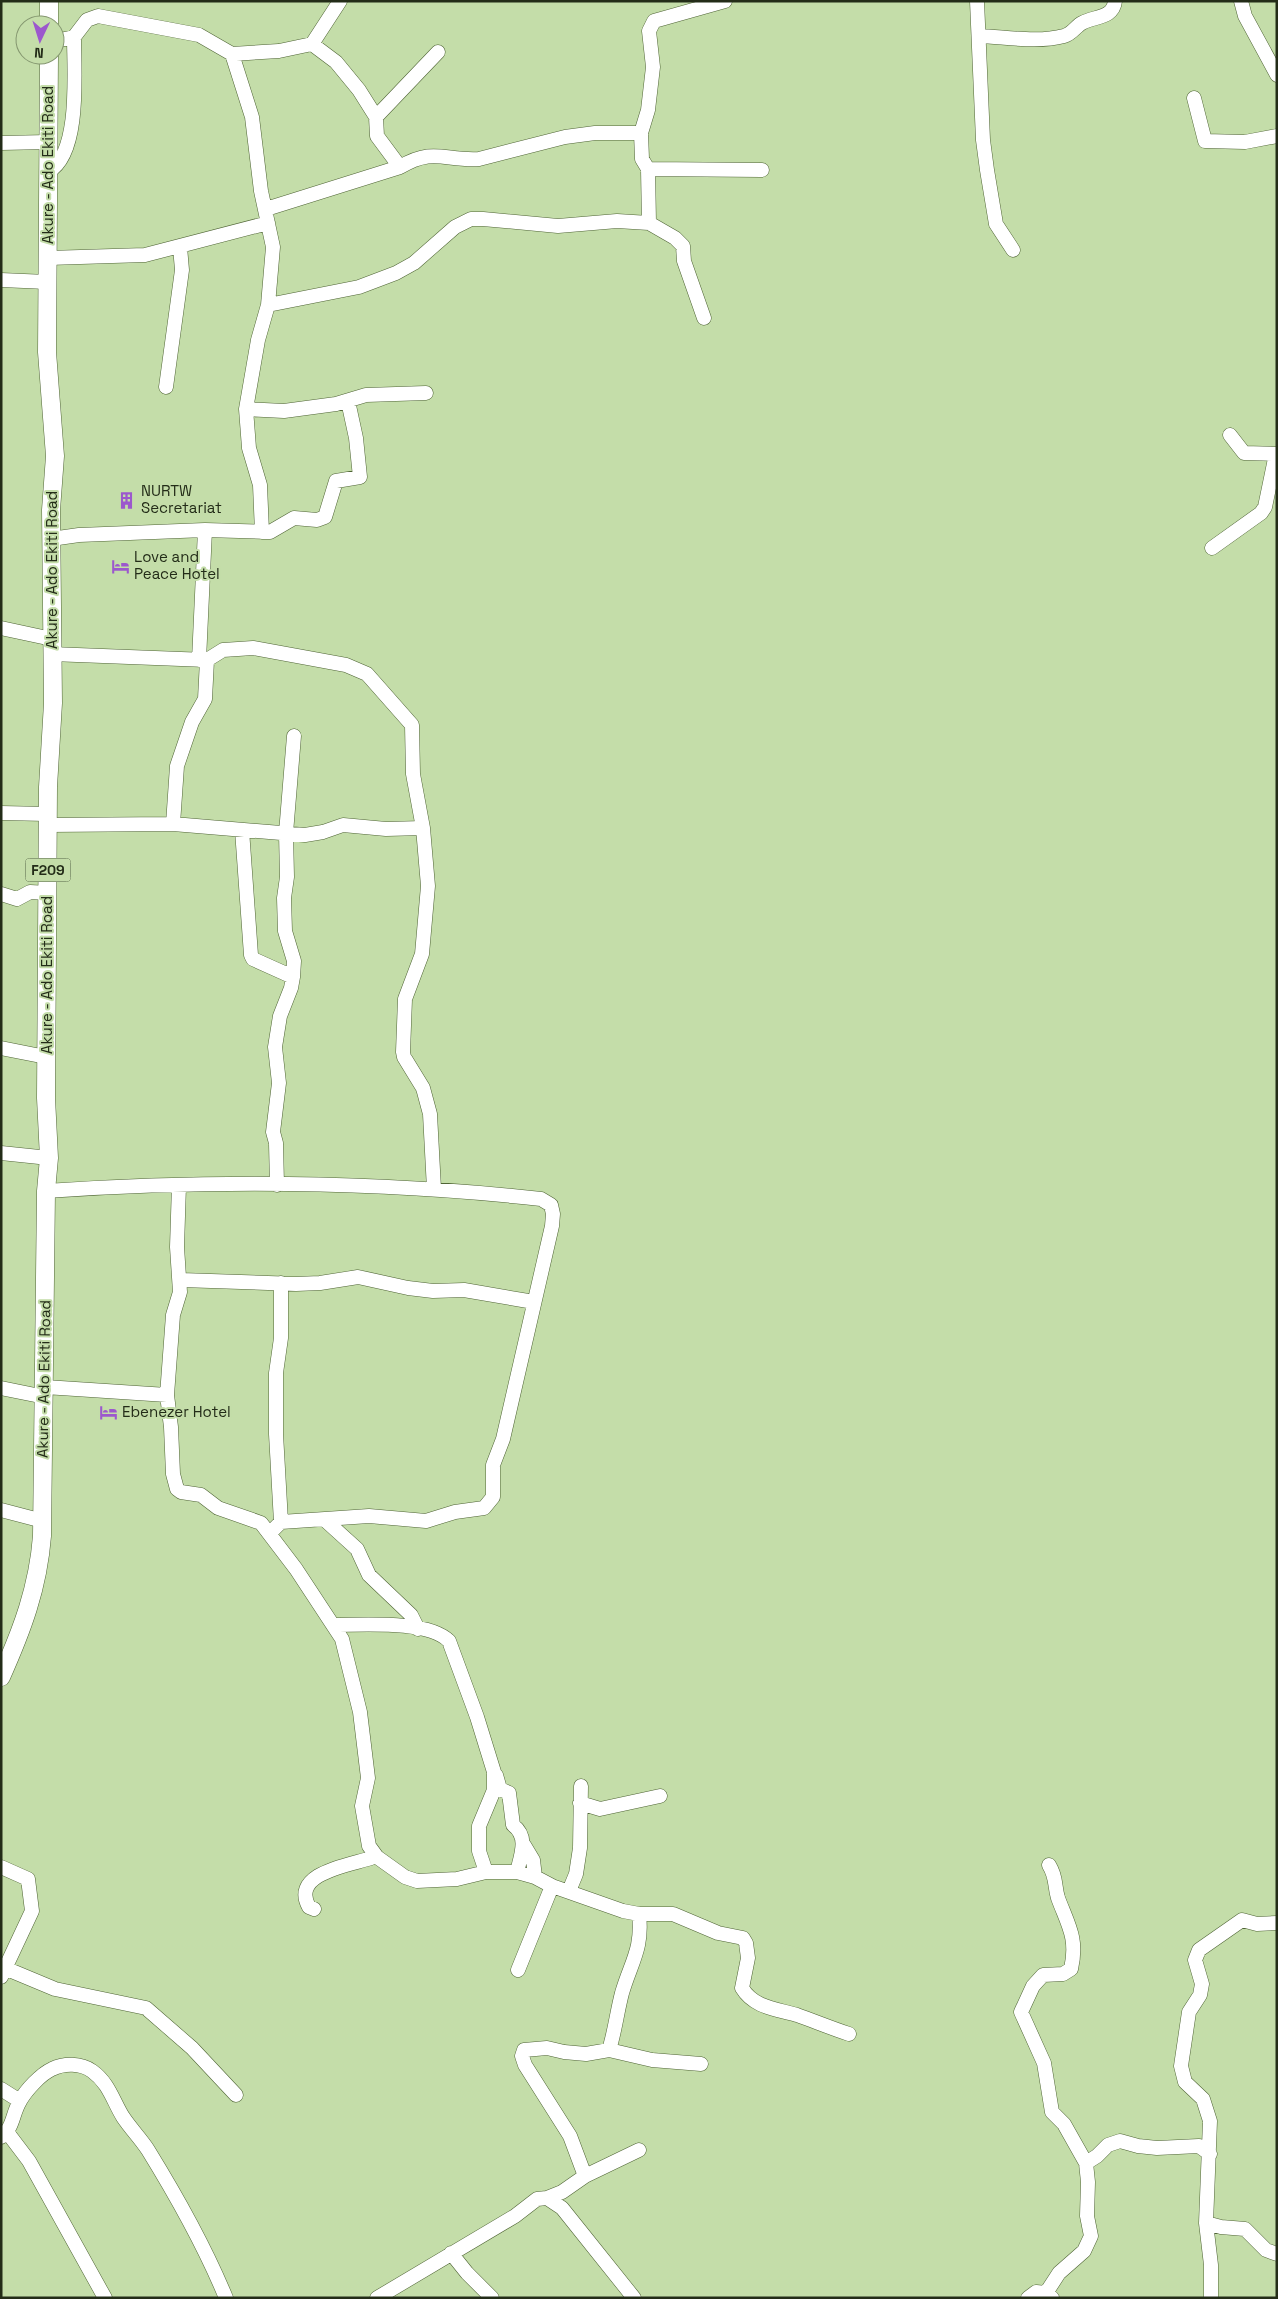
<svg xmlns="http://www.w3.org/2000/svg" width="1278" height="2299" viewBox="0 0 1278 2299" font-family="'Space Grotesk',sans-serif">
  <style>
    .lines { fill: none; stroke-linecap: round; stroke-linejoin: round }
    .minor-casing { stroke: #4f6435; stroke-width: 15 }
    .major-casing { stroke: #4f6435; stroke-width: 19 }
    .minor { stroke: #fff; stroke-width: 14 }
    .major { stroke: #fff; stroke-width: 18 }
    .labels { text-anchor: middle; stroke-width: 4; stroke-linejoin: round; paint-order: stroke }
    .shield { fill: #c4dda9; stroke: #536144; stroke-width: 1 }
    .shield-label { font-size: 14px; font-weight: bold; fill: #232c18 }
    .street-label { font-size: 15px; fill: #232c18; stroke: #c4dda9 }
    .poi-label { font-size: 15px; fill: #232c18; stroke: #c4dda9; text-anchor: start }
  </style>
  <rect width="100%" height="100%" fill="#c4dda9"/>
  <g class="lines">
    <defs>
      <path id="minor" d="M 977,1 L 983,140 L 987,170 L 996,224 L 1013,250
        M 1241,1 L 1245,16 L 1277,75
        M 979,36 C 1006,37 1038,43 1064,36 C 1072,34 1076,26 1082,23 C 1094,16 1113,19 1115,1
        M 55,41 L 74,37 L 87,20 L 98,16 L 199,35 L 232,54 L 279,51 L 312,44 L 336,62 L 359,90 L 376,117 L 377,136 L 400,167 C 434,147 444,161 479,159 L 565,137 L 595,133 L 641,133
        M 312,44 L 340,1
        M 232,54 L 252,117 L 261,191 L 273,247 L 268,305 L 359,287 L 396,273 L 414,263 L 455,227 L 471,219 L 483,219 L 558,226 L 617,221 L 649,223 L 675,238 L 683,246 L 684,261 L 704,318
        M 1194,98 L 1205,141 L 1245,142 L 1277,136
        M 376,117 L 438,52
        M 1,143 L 48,142
        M 648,169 L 762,170
        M 49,171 C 81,153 74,70 74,37
        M 266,209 L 400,167
        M 649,223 L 648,169 L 642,159 L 641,133 L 648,110 L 653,67 L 649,31 L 654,21 L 725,1
        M 48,258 L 145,255 L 268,223
        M 1,280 L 47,282
        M 166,387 L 182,270 L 180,247
        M 246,409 L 284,411 L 336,404 L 366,395 L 426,393
        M 1230,435 L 1244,453 L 1277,454
        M 205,530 L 270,532 L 294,518 L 317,520 L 325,517 L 336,481 L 360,477 L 356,438 L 348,401
        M 262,532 L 260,485 L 249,448 L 246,409 L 258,340 L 268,305
        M 51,539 L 79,535 L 205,530 L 199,660
        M 1212,548 L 1261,513 L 1265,507 L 1276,454
        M 1,628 L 52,639
        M 51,654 L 207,660 L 223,650 L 253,648 L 346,665 L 367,674 L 412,725 L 413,774 L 423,828 L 428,886 L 422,954 L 405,999 L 403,1052 L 404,1057 L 423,1088 L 430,1114 L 434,1189
        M 1,813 L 47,814
        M 173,824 L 177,766 L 192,722 L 205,699 L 207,660
        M 47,825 L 173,824 L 305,835 L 323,832 L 343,825 L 386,829 L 423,828
        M 242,830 L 251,955 L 253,959 L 293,977
        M 1,894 L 17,899 L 30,892 L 48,893
        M 1,1048 L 46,1057
        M 1,1153 L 49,1158
        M 277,1185 L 276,1143 L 273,1132 L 279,1083 L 275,1047 L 280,1016 L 291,988 L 293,977 L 294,961 L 285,931 L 284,898 L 287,877 L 286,833 L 294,736
        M 46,1191 C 210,1180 377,1181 541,1199 L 551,1205 L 553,1214 L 552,1226 L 503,1439 L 493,1465 L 493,1497 L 484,1508 L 455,1512 L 426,1521 L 369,1516 L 281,1522 L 270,1533
        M 181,1280 L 296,1284 L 320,1283 L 358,1277 L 408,1288 L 433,1291 L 464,1290 L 534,1302
        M 281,1283 L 281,1338 L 276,1373 L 276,1434 L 281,1522
        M 45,1387 L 167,1395 L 171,1427 L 173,1474 L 177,1489 L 181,1492 L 201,1495 L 218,1508 L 261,1523 L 296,1569 L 342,1639 L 360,1712 L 368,1778 L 362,1806 L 369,1846 L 377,1857 L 405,1877 L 417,1881 L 457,1879 L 486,1872 L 517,1872 L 535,1877 L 552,1886 L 623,1911 L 639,1914 L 673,1914 L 718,1933 L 743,1938 L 746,1943 L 748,1958 L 742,1988 C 754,2008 777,2009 797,2015 C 814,2021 831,2028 849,2034
        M 1,1388 L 45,1397
        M 167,1395 L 173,1315 L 180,1292 L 177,1247 L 179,1185
        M 1,1510 L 43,1521
        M 325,1520 L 357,1549 L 369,1575 L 411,1615 L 418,1629
        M 334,1625 C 363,1625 428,1620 449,1641 L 477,1717 L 494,1772 L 494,1790 L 479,1826 L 479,1851 L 486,1872
        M 496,1775 L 500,1789 L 509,1793 L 513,1825 C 529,1837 521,1855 517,1872
        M 580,1803 L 600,1809 L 660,1796
        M 524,1845 L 533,1860 L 535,1877
        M 1,1867 L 28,1879 L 32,1911 L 1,1977
        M 569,1891 L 576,1874 L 580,1848 L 581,1786
        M 314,1909 L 309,1907 C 290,1873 350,1865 371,1858 L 374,1854
        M 7,1969 L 55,1989 L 146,2008 L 192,2048 L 236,2095
        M 518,1970 L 552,1886
        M 609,2050 C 615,2031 617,2012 622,1993 C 631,1962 643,1949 639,1914
        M 1,2089 L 20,2101
        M 7,2132 L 29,2161 L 105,2298
        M 1,2137 C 14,2127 12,2114 20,2101 C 26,2090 41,2074 52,2069 C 64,2063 81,2063 92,2071 C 109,2083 113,2101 123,2117 C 131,2129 141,2139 148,2150 C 177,2197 205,2247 226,2298
        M 1086,2163 L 1097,2156 L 1108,2145 L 1120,2141 L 1138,2146 L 1157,2148 L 1199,2146 L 1210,2154
        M 585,2176 L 570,2136 L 525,2065 L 522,2056 L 524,2050 L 547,2048 L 564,2052 L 586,2054 L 609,2050 L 652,2060 L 701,2064
        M 547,2198 L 562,2208 L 634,2298
        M 1206,2223 L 1221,2227 L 1245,2229 L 1266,2250 L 1277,2254
        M 451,2253 L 467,2273 L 492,2298
        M 1046,2293 L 1059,2273 L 1084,2251 L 1091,2236 L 1087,2216 L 1088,2182 L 1086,2163 L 1064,2124 L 1052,2112 L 1044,2063 L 1021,2012 L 1033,1986 L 1043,1975 L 1063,1974 L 1071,1969 C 1078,1938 1068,1925 1058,1898 C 1054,1885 1057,1878 1049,1865
        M 377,2298 L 515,2216 L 537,2199 L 547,2198 L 562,2192 L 585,2176 L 639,2150
        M 1028,2298 L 1036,2292 L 1046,2293 L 1052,2298
        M 1211,2298 L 1211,2265 L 1206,2223 L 1210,2121 L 1203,2099 L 1185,2082 L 1181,2066 L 1189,2012 L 1200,1995 L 1202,1984 L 1195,1960 L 1199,1950 L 1242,1920 L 1257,1924 L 1277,1923"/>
      <path id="major" d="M 49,25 L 49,1
        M 1,1677 C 22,1630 38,1588 42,1536 L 46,1191 L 49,1158 L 46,1098 L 48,787 L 53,703 L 51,510 L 55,456 L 47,352 L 49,55"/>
    </defs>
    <use href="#minor" class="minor-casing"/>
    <use href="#major" class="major-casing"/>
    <use href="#minor" class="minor"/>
    <use href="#major" class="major"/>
  </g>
  <defs>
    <symbol id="building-bare" viewBox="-9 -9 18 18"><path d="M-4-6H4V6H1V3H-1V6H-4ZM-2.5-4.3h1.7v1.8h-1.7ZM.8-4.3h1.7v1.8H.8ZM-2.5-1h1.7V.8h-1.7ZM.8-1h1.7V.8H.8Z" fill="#9c58cd" stroke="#c4dda9" stroke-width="2.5" paint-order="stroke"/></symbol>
    <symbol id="hotel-bare" viewBox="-9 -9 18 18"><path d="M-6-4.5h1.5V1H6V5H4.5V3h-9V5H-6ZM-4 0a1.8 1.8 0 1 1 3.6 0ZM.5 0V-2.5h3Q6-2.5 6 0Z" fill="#9c58cd" stroke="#c4dda9" stroke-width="2.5" paint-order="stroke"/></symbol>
  </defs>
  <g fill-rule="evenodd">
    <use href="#building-bare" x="114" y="488" width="25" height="25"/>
    <use href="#hotel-bare" x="108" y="554" width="25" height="25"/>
    <use href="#hotel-bare" x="96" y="1400" width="25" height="25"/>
  </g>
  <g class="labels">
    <rect class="shield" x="25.5" y="858.5" width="45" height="23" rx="4"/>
    <g class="shield-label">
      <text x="48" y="875">F209</text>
    </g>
    <g class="street-label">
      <text transform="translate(48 165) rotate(-90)" y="5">Akure - Ado Ekiti Road</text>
      <text transform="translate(52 570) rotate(-90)" y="5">Akure - Ado Ekiti Road</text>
      <text transform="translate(47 975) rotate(-90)" y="5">Akure - Ado Ekiti Road</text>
      <text transform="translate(44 1379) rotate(-89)" y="5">Akure - Ado Ekiti Road</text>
    </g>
    <g class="poi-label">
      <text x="141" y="496">NURTW<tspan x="141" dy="17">Secretariat</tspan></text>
      <text x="134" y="562">Love and<tspan x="134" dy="17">Peace Hotel</tspan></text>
      <text x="122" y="1417">Ebenezer Hotel</text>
    </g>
  </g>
  <rect width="1278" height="2299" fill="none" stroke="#232c18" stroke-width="5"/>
  <g transform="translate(40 40) rotate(184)"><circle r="24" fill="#c4dda9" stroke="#84966f"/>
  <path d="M0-4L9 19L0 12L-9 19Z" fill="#9c58cd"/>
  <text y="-8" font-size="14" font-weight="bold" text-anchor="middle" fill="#232c18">N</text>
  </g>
</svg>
